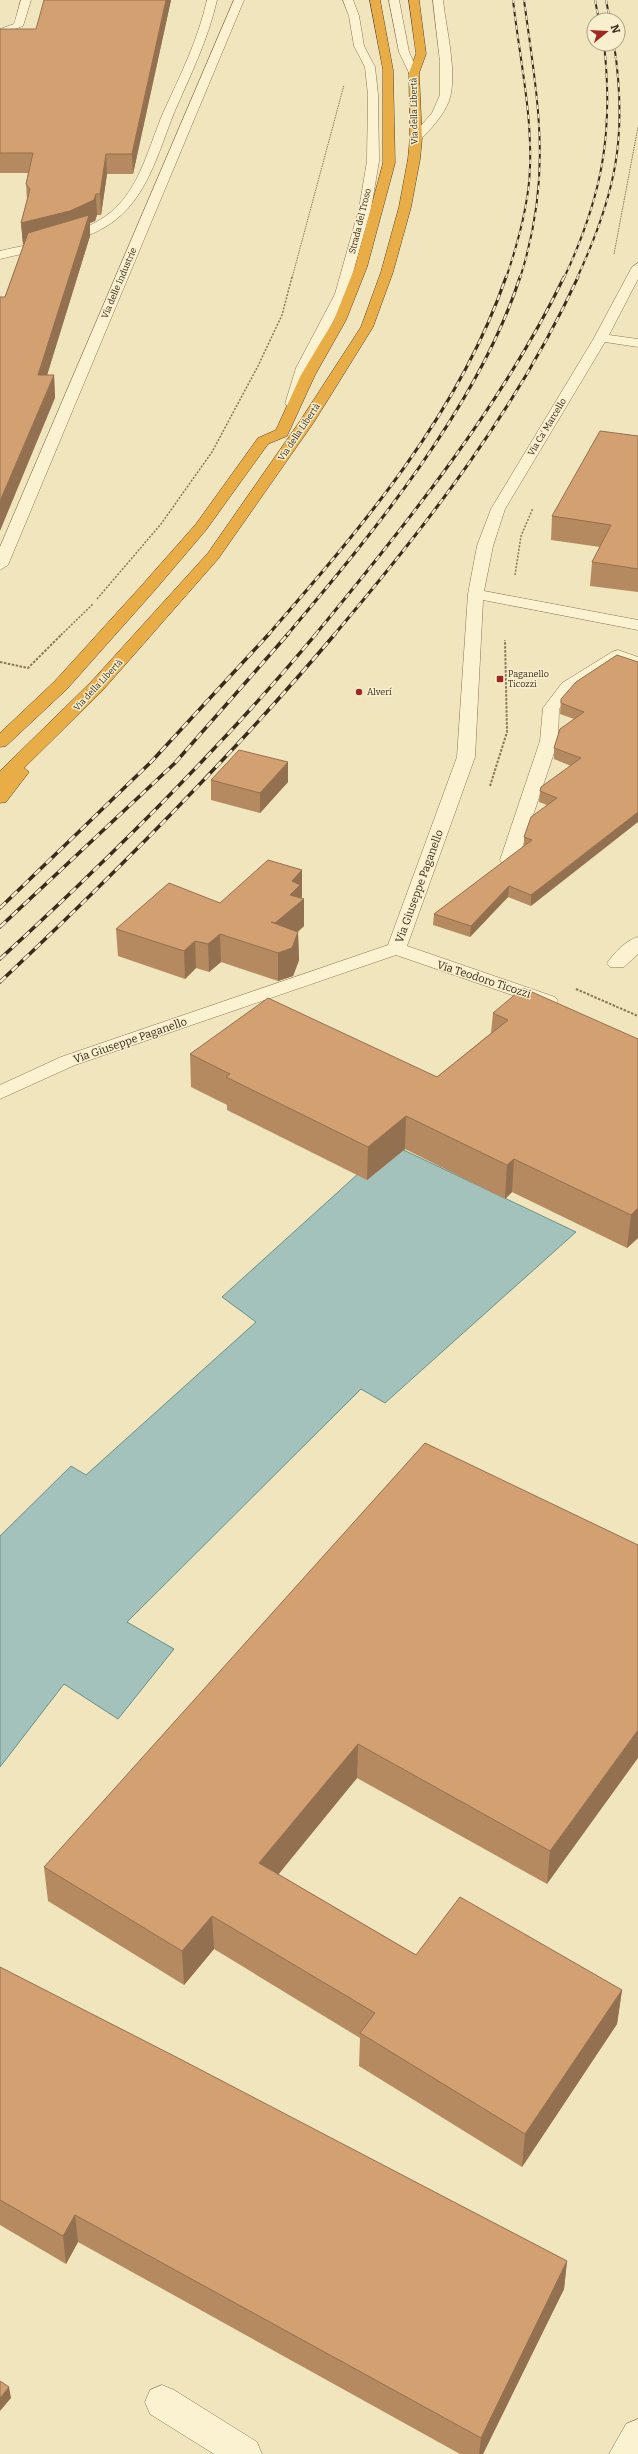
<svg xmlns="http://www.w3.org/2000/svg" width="638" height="2454" viewBox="0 0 638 2454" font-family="Bitter,serif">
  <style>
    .water { fill: #a2c2bb; stroke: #689089 }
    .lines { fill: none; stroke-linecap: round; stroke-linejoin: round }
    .minor-casing { stroke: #8a7555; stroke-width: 1 }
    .highway-casing { stroke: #57432a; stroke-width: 1 }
    .path-far2 { stroke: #8a7555; stroke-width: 1; stroke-dasharray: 1.5 1; stroke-linecap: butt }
    .path-far1 { stroke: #8a7555; stroke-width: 1.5; stroke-dasharray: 2 1.5; stroke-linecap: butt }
    .path { stroke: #8a7555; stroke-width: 2; stroke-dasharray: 2.5 1.5; stroke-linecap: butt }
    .minor { fill: #fbf2d1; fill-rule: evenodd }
    .highway { fill: #e8ad47; fill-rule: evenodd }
    .rail-far2-casing { stroke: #392c1b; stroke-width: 2 }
    .rail-far1-casing { stroke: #392c1b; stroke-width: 3 }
    .rail-casing { stroke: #392c1b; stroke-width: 3.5 }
    .rail-far2 { stroke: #f8efce; stroke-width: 1.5; stroke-dasharray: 4.5; stroke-linecap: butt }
    .rail-far1 { stroke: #f8efce; stroke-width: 2; stroke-dasharray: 6; stroke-linecap: butt }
    .rail { stroke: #f8efce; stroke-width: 2.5; stroke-dasharray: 8; stroke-linecap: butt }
    .wall { fill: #b58a61 }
    .shaded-wall { fill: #93704f }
    .building { fill: #d2a071; stroke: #93704f }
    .poi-dot { fill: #9e2921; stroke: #f8efce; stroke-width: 1.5 }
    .labels { text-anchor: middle; stroke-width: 3; stroke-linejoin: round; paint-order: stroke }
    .far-street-label { font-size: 9px; fill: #392c1b; stroke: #f8efce }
    .far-poi-label { font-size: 9px; fill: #392c1b; stroke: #f8efce; text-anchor: start }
    .street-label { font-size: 11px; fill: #392c1b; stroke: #f8efce }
  </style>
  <rect width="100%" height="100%" fill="#f1e5be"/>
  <path class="water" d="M 391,1144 L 576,1232 L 385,1403 L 361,1389 L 127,1622 L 174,1649 L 118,1719 L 64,1684 L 0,1767 L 0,1536 L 71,1466 L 86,1475 L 256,1322 L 222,1297 Z"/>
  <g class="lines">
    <defs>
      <path id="minor" d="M 21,0 L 31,0 L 23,26 L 0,35 L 0,29 L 14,24 Z
        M 207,0 L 217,0 C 208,40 190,76 174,113 C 158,153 147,199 110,224 C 78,245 36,250 0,259 L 0,251 C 37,242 80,237 111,212 C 140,188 149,146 163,113 C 180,76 198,40 207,0 Z
        M 234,0 L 244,0 L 8,565 L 0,570 L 0,547 Z
        M 343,0 L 353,0 L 359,16 L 364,46 L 375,67 L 378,95 L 379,161 L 371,209 L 347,294 L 310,368 L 299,404 L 292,408 L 285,404 L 296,368 L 335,294 L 359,209 L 367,161 L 368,95 L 365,67 L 354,46 L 349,16 Z
        M 389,0 L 399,0 L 409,52 L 419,73 L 418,75 L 410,75 L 399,52 Z
        M 433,0 L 443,0 C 446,29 458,74 449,101 C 443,116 431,129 420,140 L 416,141 L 410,138 L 432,113 L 440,95 L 440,62 Z
        M 638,263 L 638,279 L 609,335 L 638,339 L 638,347 L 605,342 L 505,509 L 493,546 L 484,591 L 638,620 L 638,630 L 483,600 L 475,757 L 407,946 L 555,997 L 558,1001 L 555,1005 L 548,1007 L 541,1005 L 396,955 L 75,1065 L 0,1099 L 0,1085 L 61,1057 L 388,945 L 457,757 L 468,594 L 477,546 L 491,509 L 594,338 L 632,267 Z
        M 618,650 L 638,657 L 638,667 L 620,661 L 574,691 L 559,709 L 558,741 L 518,860 L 515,864 L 503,864 L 500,860 L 540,741 L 543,708 L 562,683 L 612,652 Z
        M 638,937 L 638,954 L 624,967 L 610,967 L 607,963 C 614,953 626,940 638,937 Z
        M 162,2385 L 174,2390 L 257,2442 L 262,2454 L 214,2454 L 150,2414 L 145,2402 L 150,2390 Z
        M 638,2419 L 638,2454 L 609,2454 L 626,2424 Z"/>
      <path id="highway" d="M 370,0 L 380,0 L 393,70 L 395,163 L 367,267 L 346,320 L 315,375 L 287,436 L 268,444 L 206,530 L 155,590 L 67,689 L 6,746 L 0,747 L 0,733 L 55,681 L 143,584 L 196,524 L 258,438 L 276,430 L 301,375 L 334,320 L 355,267 L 383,163 L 383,70 Z
        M 409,0 L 419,0 L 426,54 L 419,73 L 422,138 L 420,159 L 411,207 L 393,272 L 373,327 L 314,422 L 218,559 L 103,690 L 24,768 L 29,772 L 6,802 L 0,803 L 0,771 L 91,682 L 208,553 L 300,421 L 361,327 L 381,272 L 399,207 L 408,159 L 410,138 L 409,73 L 416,54 Z"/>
    </defs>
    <use href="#minor" class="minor-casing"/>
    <use href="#highway" class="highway-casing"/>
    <path class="path-far2" d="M 614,254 L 638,127
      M 292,278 L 344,85"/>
    <path class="path-far1" d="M 515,575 L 521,536 L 533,508
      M 97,599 L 161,524 L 212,452 L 258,366 L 282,315 L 292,277
      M 61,635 L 93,604"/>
    <path class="path" d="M 0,662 L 28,668 L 62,634
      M 490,786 L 507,732 L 505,640
      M 576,989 L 638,1016"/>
    <use href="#minor" class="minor"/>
    <use href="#highway" class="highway"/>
    <defs>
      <path id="rail-far2" d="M 595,0 L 599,20
        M 606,0 L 610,20
        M 506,278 C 518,243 529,205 530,167 C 532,111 519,55 513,0
        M 520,278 C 553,175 538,104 524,0
        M 564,278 C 602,197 614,133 604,44
        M 577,278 C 616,194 628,136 614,44"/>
      <path id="rail-far1" d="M 268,635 C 362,527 459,414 506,277
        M 287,635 C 373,533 479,405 520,277
        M 315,635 C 405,526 503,404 564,277
        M 334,635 C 427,525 518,408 578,277"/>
      <path id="rail" d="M 0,908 L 151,762 L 269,634
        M 0,927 L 175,763 L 288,634
        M 0,959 C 111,857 219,750 316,634
        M 0,982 C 118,871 231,757 335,634"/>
    </defs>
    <use href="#rail-far2" class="rail-far2-casing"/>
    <use href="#rail-far1" class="rail-far1-casing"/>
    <use href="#rail" class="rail-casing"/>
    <use href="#rail-far2" class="rail-far2"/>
    <use href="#rail-far1" class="rail-far1"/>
    <use href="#rail" class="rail"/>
  </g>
  <path class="wall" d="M 171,0 L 133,174 L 107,174 L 101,215 L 97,215 L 95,221 L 90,223 L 90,236 L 47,375 L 54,375 L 55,398 L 5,297 L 24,244 L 23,244 L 21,223 L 27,200 L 26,184 L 28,173 L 0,173 L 0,29 L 36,29 Z
    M 638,436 L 638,592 L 590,586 L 592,562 L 600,547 L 551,540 L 552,516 Z
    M 617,655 L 531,906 L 508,897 L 470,937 L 433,925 L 434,914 L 524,847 L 524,837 L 547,805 L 539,802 L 540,791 L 571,766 L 554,759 L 554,748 L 574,719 L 560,714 L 561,699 Z
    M 211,780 L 288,782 L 260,813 L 211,800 Z
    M 302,870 L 302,897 L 301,898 L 304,926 L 298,932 L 299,960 L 293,976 L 278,981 L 221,962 L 209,972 L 196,968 L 185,979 L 118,956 L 116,929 L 220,903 Z
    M 493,1013 L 638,1039 L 638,1238 L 627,1248 L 512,1192 L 505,1199 L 405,1149 L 367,1180 L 227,1110 L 227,1105 L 191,1087 L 190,1054 L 437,1077 L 491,1033 Z
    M 638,1545 L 547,1884 L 357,1778 L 278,1874 L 416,1955 L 622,1990 L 617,2024 L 522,2167 L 359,2066 L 360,2038 L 214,1949 L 184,1985 L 48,1901 L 44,1867 Z
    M 0,1967 L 567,2261 L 564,2289 L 483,2454 L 460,2454 L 78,2242 L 66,2264 L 0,2225 Z"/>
  <path class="shaded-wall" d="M 166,0 L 171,0 L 133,174 L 132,154 Z
    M 106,154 L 107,174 L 101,215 L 100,194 Z
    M 96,194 L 97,215 L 95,221 L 90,223 L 90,236 L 40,398 L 38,375 L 72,232 L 23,244 L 21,223 Z
    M 54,375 L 55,398 L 0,531 L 0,501 Z
    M 288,762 L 288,782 L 260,813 L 260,793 Z
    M 638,812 L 638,822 L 531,906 L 531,895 Z
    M 302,870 L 302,897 L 300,899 L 304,899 L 304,926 L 275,950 L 275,923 L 290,895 L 292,881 Z
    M 509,886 L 508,897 L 470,937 L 471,926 Z
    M 298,932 L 299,960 L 293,976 L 278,981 L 278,953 Z
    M 220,934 L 221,962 L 209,972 L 208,944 Z
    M 195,941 L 196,968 L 185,979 L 184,951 Z
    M 406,1116 L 405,1149 L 367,1180 L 368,1147 Z
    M 514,1159 L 512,1192 L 505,1199 L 507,1165 Z
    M 638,1208 L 638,1238 L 627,1248 L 631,1215 Z
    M 638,1730 L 638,1758 L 547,1884 L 550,1851 Z
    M 358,1744 L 357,1778 L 260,1897 L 259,1863 Z
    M 212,1916 L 214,1949 L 184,1985 L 182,1951 Z
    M 622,1990 L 617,2024 L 522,2167 L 525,2134 Z
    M 75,2215 L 78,2242 L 66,2264 L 63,2236 Z
    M 567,2261 L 564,2289 L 483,2454 L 479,2454 L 481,2438 Z
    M 9,2387 L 11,2398 L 0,2411 L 0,2398 Z"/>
  <path class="building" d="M 44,0 L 166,0 L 132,154 L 106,154 L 100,194 L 96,194 L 94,200 L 70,211 L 21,223 L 30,189 L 26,184 L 33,153 L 0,153 L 0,29 L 36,29 Z
    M 89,215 L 38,375 L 54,375 L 0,501 L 0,297 L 5,297 L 28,233 Z
    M 600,431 L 638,436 L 638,569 L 592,562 L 611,525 L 552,516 Z
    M 617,655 L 638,662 L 638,812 L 531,895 L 509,886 L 471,926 L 434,914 L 532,840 L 524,837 L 531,817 L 557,798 L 540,791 L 541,787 L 581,758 L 554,748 L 560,729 L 584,712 L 561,703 L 561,699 L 576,682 Z
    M 239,750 L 288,762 L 260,793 L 211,780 Z
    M 268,860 L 302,870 L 292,881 L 300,885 L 290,895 L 304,899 L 275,923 L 271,922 L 298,932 L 292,948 L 278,953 L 220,934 L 208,944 L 195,941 L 184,951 L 116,929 L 169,883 L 220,903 Z
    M 523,988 L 638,1039 L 638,1208 L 631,1215 L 514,1159 L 507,1165 L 406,1116 L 368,1147 L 226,1077 L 230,1074 L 190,1054 L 268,998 L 437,1077 L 508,1020 L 493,1013 Z
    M 425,1443 L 638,1545 L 638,1730 L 550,1851 L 358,1744 L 259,1863 L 416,1955 L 460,1897 L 622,1990 L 525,2134 L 360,2033 L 375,2013 L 212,1916 L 182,1951 L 44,1867 Z
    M 0,1967 L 180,2059 L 567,2261 L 481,2438 L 75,2215 L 63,2236 L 0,2200 Z
    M 0,2381 L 9,2387 L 0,2398 Z"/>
  <g class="poi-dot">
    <rect x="496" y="675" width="8" height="8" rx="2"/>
    <circle cx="359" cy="692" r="4"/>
  </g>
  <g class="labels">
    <g class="far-street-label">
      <text transform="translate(414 111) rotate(-91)" y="3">Via della Libertà</text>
      <text transform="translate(360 221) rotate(-76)" y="3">Strada del Troso</text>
      <text transform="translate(119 283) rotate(-67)" y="3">Via delle Industrie</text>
      <text transform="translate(547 427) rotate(-59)" y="3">Via Ca' Marcello</text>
      <text transform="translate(299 432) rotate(-56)" y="3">Via della Libertà</text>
      <text transform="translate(98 685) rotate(-47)" y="3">Via della Libertà</text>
    </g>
    <g class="far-poi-label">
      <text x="508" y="677">Paganello<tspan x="508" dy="10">Ticozzi</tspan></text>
      <text x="367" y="695">Alverí</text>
    </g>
    <g class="street-label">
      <text transform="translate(419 886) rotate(-70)" y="4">Via Giuseppe Paganello</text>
      <text transform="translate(484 979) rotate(18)" y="4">Via Teodoro Ticozzi</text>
      <text transform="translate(130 1040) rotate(-19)" y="4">Via Giuseppe Paganello</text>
    </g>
  </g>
  <g transform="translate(606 32) rotate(72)"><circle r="19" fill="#f8efce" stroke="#aca186"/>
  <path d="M0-3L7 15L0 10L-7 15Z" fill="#9e2921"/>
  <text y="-6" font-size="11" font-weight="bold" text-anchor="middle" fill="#392c1b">N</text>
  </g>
</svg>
